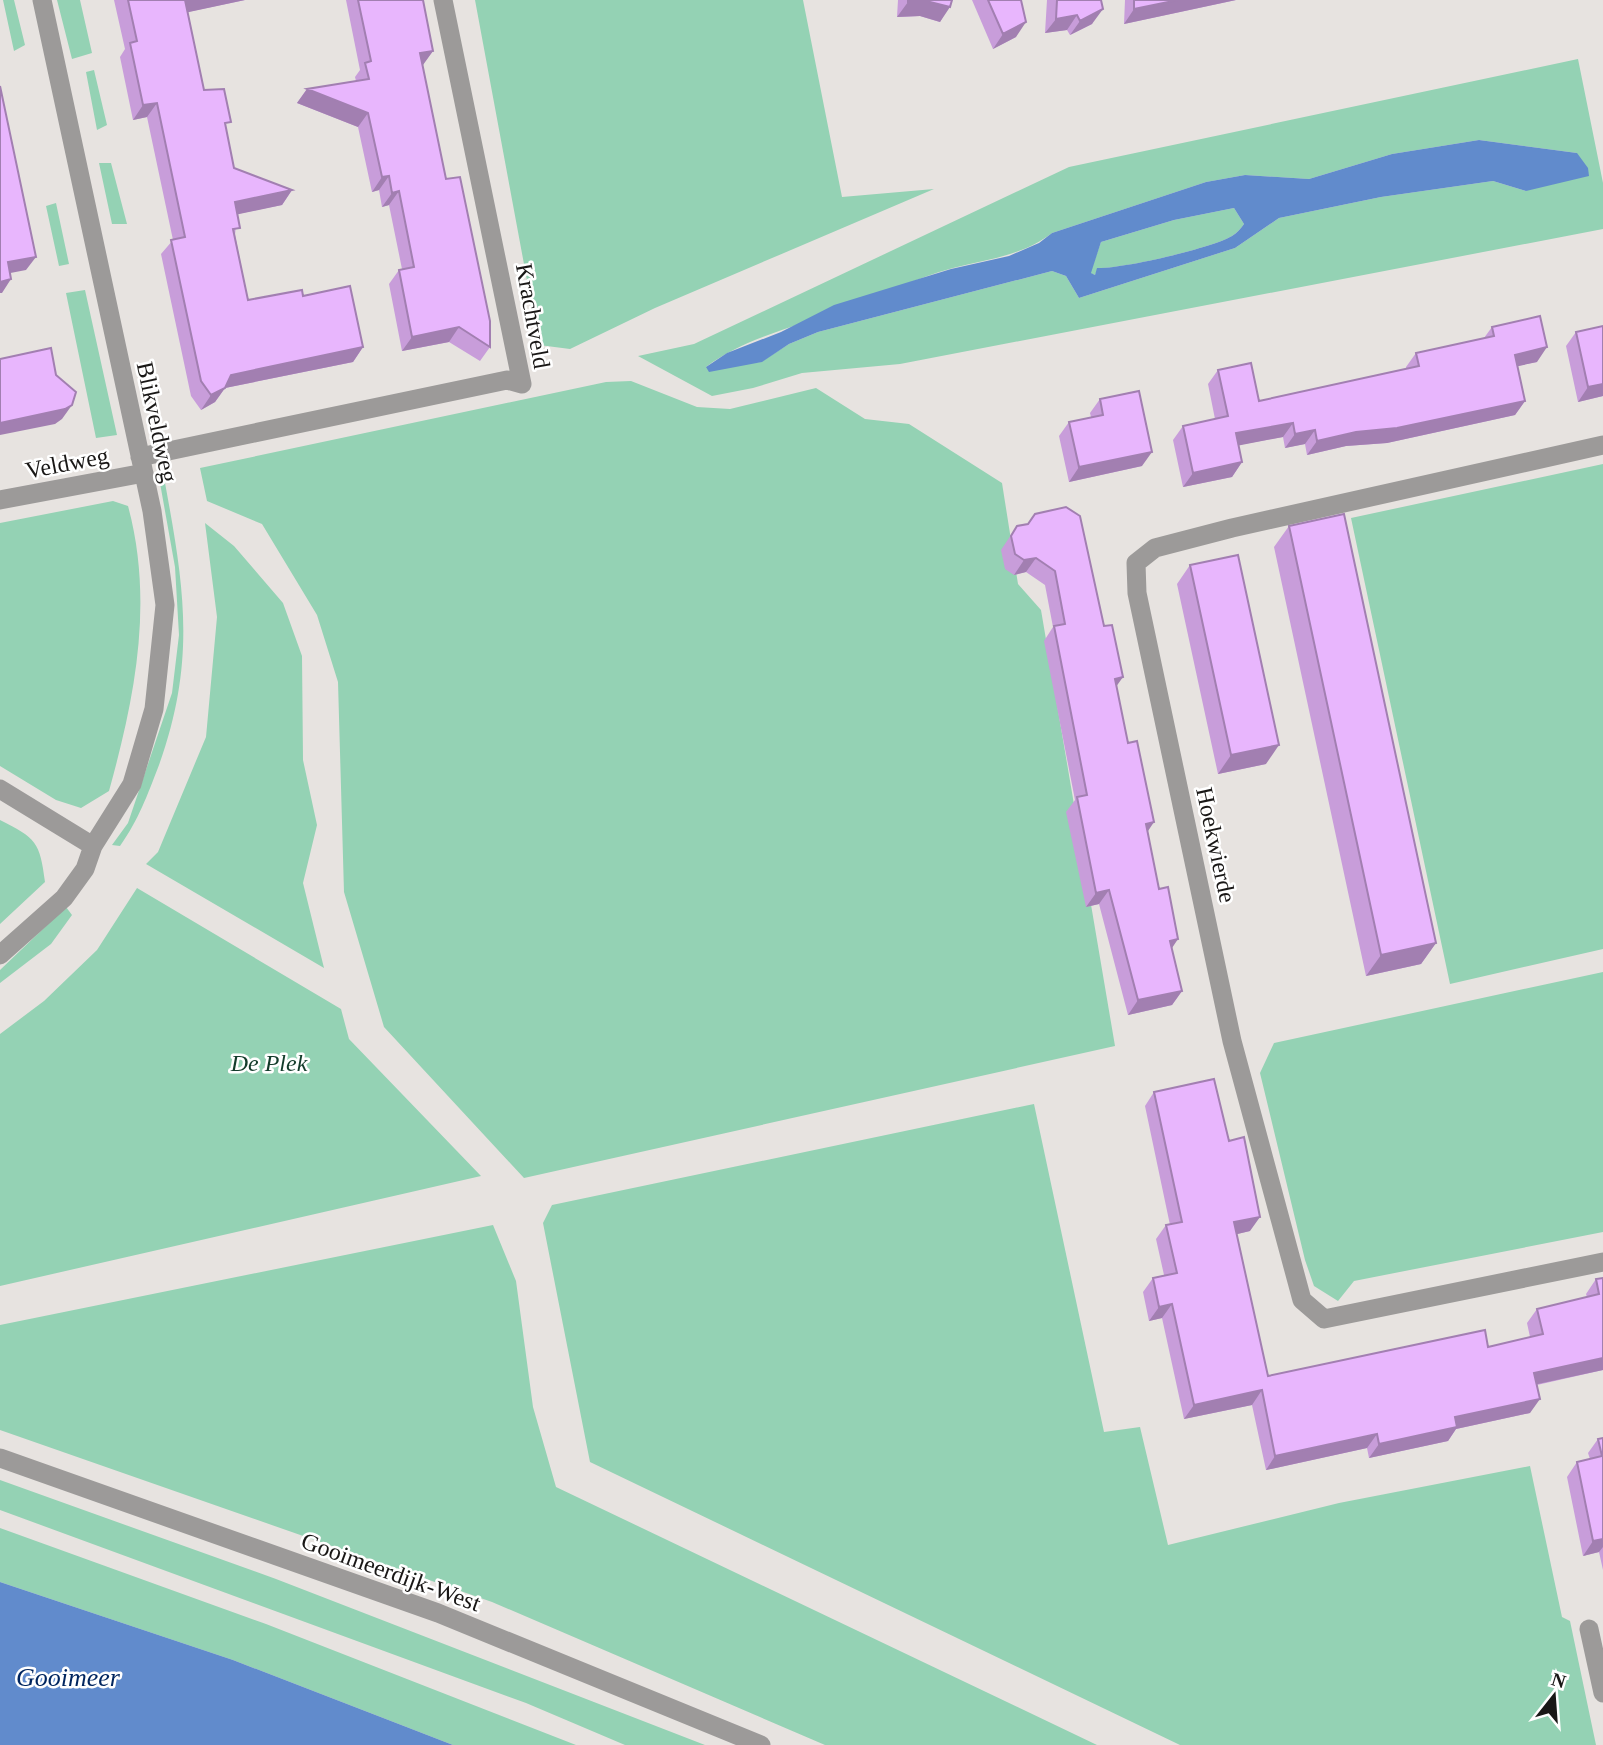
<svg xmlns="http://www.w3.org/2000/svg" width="1603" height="1745" viewBox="0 0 1603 1745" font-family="'Times New Roman',serif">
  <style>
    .green { fill: #94d2b4; fill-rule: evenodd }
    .water { fill: #618bcc; fill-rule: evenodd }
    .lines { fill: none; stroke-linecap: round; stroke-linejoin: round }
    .minor { stroke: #9c9a99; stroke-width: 19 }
    .tertiary { stroke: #9c9a99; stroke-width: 19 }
    .wall { fill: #c89dda }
    .shaded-wall { fill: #a27fb1 }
    .building { fill: #e8b6fd; stroke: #a27fb1; stroke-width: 2 }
    .labels { text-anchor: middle; stroke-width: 5; stroke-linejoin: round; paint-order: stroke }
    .street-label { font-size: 24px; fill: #191716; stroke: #fff }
    .park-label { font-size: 24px; font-style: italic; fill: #133c2b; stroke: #fff }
    .water-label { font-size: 26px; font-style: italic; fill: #00255f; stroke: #fff }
  </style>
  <rect width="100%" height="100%" fill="#e7e3e0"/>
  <path class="green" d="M 3,0 L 14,0 L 25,45 L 14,51 Z
    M 57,0 L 80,0 L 92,53 L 72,59 Z
    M 475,0 L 803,0 L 842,197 L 934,189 L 655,308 L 570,349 L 539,345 Z
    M 1578,59 L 1603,183 L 1603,229 L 900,364 L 802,373 L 753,388 L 712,396 L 638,356 L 694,344 L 1069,167 ZM 1479,140 L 1577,153 L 1526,191 L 1493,181 L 1381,197 L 1279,218 L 1235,248 L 1079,298 L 1066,276 L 1052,271 L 818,332 L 789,344 L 761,362 L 706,367 C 744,338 799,326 843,309 C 879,296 916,278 953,268 C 988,259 1022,256 1052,233 L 1206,182 L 1245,175 L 1309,179 L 1392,154 Z
    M 94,70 L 107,125 L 97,130 L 86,72 Z
    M 99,163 L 111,163 L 127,224 L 112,224 Z
    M 56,203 L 69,264 L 59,266 L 46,206 Z
    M 1234,208 L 1244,224 C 1241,228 1237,233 1232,236 C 1212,248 1122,269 1098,268 L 1095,275 L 1090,273 L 1101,242 L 1174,220 Z
    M 85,290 L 117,435 L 96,438 L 66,293 Z
    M 631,381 L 697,407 L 730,409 L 816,388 L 865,419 L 909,424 L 1002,483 L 1018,584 L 1041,610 L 1115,1046 L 524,1178 L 384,1027 L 344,892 L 338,682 L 317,615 L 262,524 L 207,501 L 200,468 L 606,382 Z
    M 1603,464 L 1603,949 L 1450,984 L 1351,518 Z
    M 163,472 C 183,581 198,656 159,765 C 147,796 139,819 120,846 L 112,845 L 128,823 L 172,693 L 179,635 L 175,567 L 160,483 Z
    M 113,501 L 128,506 C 154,602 135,697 109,791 L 81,808 L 56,800 L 0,766 L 0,523 Z
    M 205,523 L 234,546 L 283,603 L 302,656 L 303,760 L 317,825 L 303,883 L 324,968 L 146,864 L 158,852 L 206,737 L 217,617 Z
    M 0,820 C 36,838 40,842 45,882 L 0,924 Z
    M 137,888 L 341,1009 L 349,1039 L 481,1176 L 0,1286 L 0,1034 L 44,1001 L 97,950 Z
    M 66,907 L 72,915 L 51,944 L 0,983 L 0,970 Z
    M 1603,972 L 1603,1232 L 1354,1281 L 1338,1301 L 1314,1286 L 1305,1260 L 1260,1073 L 1274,1043 Z
    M 1034,1104 L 1104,1432 L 1140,1427 L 1168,1545 L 1339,1503 L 1530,1466 L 1562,1617 L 1570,1621 L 1596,1745 L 1180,1745 L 590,1462 L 543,1223 L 552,1205 Z
    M 493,1225 L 516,1281 L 533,1407 L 556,1487 L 1097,1745 L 825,1745 L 492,1602 L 0,1430 L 0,1325 Z
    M 0,1480 L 276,1579 L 705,1745 L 625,1745 L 526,1703 L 0,1510 Z
    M 0,1528 L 266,1624 L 576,1745 L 453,1745 L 233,1660 L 0,1582 Z"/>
  <path class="water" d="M 1479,140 L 1577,153 L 1588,168 L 1589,176 L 1526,191 L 1493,181 L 1381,197 L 1279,218 L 1235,248 L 1079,298 L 1066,276 L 1052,271 L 818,332 L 789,344 L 762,362 L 709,372 L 706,367 L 727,353 L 781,332 L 834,305 L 951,269 L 1009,256 L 1039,243 L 1052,233 L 1206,182 L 1245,175 L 1309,179 L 1392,154 ZM 1234,208 L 1244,224 C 1241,228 1237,233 1232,236 C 1212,248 1122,269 1097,268 L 1095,275 L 1091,273 L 1101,242 L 1174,220 Z
    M 0,1582 L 233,1660 L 453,1745 L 0,1745 Z"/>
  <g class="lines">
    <path class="minor" d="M 1603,445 L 1232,528 L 1155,548 L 1136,563 L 1137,593 L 1232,1041 L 1302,1300 L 1324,1319 L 1603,1262
      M 140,457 L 507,380 L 522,384 L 443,0
      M 0,500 L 144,473
      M 0,789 L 93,846
      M 0,955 L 64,898 L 85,869 L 93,846 L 132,784 L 154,709 L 165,605 L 152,511 L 42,0
      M 1589,1629 L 1603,1693"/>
    <path class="tertiary" d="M 0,1458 L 438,1613 L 761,1745"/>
  </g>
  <path class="wall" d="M 114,0 L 245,0 L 188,12 L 204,90 L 226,129 L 234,168 L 292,190 L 282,205 L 237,214 L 235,235 L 248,300 L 303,296 L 363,347 L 353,362 L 225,388 L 215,402 L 201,410 L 191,396 L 161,254 L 173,240 L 147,117 L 133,120 L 120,57 L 125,49 Z
    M 346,0 L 423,0 L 433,51 L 422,65 L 446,179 L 490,347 L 480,361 L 449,342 L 402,351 L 389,284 L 399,270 L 402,269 L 389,205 L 382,207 L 379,190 L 372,192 L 358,127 L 297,103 L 307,89 L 356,81 L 355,77 L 360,70 Z
    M 898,0 L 952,0 L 940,22 L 920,16 L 897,17 Z
    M 972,0 L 1021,0 L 1016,37 L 993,49 Z
    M 1047,0 L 1101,0 L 1092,24 L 1070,35 L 1067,30 L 1045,33 Z
    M 1125,0 L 1236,0 L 1124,24 Z
    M 1603,326 L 1603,396 L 1578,402 L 1566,346 L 1576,332 Z
    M 1492,327 L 1537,362 L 1517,366 L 1525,401 L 1515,415 L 1387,443 L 1346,446 L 1307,455 L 1305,444 L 1285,448 L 1283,437 L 1238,445 L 1242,462 L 1232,477 L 1183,487 L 1173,440 L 1183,426 L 1215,419 L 1208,384 L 1218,370 L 1259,401 L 1406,369 L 1406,367 L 1416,353 L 1484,338 Z
    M 1100,399 L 1142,466 L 1069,482 L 1059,436 L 1069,422 L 1091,417 L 1090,413 Z
    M 1035,514 L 1116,687 L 1172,949 L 1182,991 L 1172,1005 L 1128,1015 L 1099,904 L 1086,907 L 1066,812 L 1075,800 L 1044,641 L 1053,627 L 1045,585 L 1026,572 L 1014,575 L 1005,569 L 1001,550 L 1017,526 L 1028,524 Z
    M 1289,526 L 1436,943 L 1421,964 L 1366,976 L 1274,547 Z
    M 1190,565 L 1266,764 L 1218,774 L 1177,584 Z
    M 1154,1092 L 1250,1231 L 1237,1234 L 1268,1376 L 1488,1347 L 1530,1337 L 1527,1323 L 1537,1309 L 1587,1297 L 1586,1294 L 1596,1279 L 1603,1278 L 1603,1370 L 1537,1385 L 1530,1413 L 1456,1429 L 1448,1441 L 1369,1458 L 1367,1448 L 1266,1470 L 1252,1405 L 1184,1419 L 1162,1318 L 1149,1321 L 1143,1292 L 1153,1278 L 1164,1275 L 1156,1239 L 1166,1225 L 1170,1225 L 1145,1106 Z
    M 1603,1438 L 1603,1570 L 1599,1552 L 1583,1556 L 1567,1477 L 1577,1462 L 1590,1459 L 1588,1453 L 1598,1439 Z"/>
  <path class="shaded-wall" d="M 185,0 L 245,0 L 175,15 Z
    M 1178,0 L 1236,0 L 1124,24 L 1134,9 Z
    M 908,2 L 930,2 L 950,7 L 940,22 L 920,16 L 897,17 Z
    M 1103,9 L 1092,24 L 1070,35 L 1080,21 Z
    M 1077,15 L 1067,30 L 1045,33 L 1056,19 Z
    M 1026,22 L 1016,37 L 993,49 L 1003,34 Z
    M 433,51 L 423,65 L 410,68 L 420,53 Z
    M 307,89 L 368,113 L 358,127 L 297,103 Z
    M 157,103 L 147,117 L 133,120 L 143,105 Z
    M 389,176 L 379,190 L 372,192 L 382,177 Z
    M 292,190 L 282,205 L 225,217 L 235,202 Z
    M 399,191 L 389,205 L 382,207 L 392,193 Z
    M 36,257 L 26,270 L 0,275 L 8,262 Z
    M 11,279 L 2,293 L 0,293 L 0,282 Z
    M 459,327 L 449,342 L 402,351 L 412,337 Z
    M 363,347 L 353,362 L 225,388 L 215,402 L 201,410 L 211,395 L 231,375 Z
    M 1547,347 L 1537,362 L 1505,369 L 1515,355 Z
    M 1603,384 L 1603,396 L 1578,402 L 1588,387 Z
    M 1525,401 L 1515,415 L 1387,443 L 1346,446 L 1307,455 L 1317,441 L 1356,432 Z
    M 72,405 L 62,419 L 55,424 L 0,435 L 0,423 Z
    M 1293,423 L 1283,437 L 1226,448 L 1236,433 Z
    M 1315,430 L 1305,444 L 1285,448 L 1295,434 Z
    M 1152,452 L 1142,466 L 1069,482 L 1079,467 Z
    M 1242,462 L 1232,477 L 1183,487 L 1193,473 Z
    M 1036,558 L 1026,572 L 1014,575 L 1024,560 Z
    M 1123,677 L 1113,691 L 1115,679 Z
    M 1279,745 L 1266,764 L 1218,774 L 1231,755 Z
    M 1154,822 L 1144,837 L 1146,824 Z
    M 1109,890 L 1099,904 L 1086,907 L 1096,893 Z
    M 1178,939 L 1168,954 L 1170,941 Z
    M 1436,943 L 1421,964 L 1366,976 L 1381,955 Z
    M 1182,991 L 1172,1005 L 1128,1015 L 1138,1000 Z
    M 1260,1217 L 1250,1231 L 1225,1237 L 1234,1222 Z
    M 1172,1304 L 1162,1318 L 1149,1321 L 1159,1307 Z
    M 1603,1358 L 1603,1370 L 1524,1387 L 1534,1373 Z
    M 1262,1390 L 1252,1405 L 1184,1419 L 1194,1405 Z
    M 1540,1399 L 1530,1413 L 1456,1429 L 1448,1441 L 1369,1458 L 1379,1444 L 1455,1417 Z
    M 1377,1434 L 1367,1448 L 1266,1470 L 1275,1456 Z
    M 1603,1539 L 1603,1547 L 1599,1552 L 1583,1556 L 1593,1541 Z"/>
  <path class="building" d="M 128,0 L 187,0 L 185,0 L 204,90 L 224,89 L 231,122 L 225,123 L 234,168 L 292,190 L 235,202 L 240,228 L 233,229 L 248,300 L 302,290 L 303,296 L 350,286 L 363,347 L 231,375 L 225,388 L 211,395 L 201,381 L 171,240 L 185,237 L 157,103 L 143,105 L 130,43 L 137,41 Z
    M 358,0 L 423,0 L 433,51 L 420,53 L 446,179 L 460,177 L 490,321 L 490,347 L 459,327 L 412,337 L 399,270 L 414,267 L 399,191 L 392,193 L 389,176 L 382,177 L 368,113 L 307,89 L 369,79 L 365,63 L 371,61 Z
    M 908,0 L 952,0 L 950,7 L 930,2 L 908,2 Z
    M 988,0 L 1021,0 L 1026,22 L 1003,34 Z
    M 1057,0 L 1101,0 L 1103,9 L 1080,21 L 1077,15 L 1056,19 Z
    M 1134,0 L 1178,0 L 1134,9 Z
    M 0,86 L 36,257 L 8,262 L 11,279 L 0,282 Z
    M 1540,316 L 1547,347 L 1515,355 L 1525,401 L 1397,428 L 1356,432 L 1317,441 L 1315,430 L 1295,434 L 1293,423 L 1236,433 L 1242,462 L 1193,473 L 1183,426 L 1228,416 L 1218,370 L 1251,363 L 1259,401 L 1419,366 L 1416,353 L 1494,336 L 1492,327 Z
    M 1603,326 L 1603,384 L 1588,387 L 1576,332 Z
    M 51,348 L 56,375 L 76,392 L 72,405 L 65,409 L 0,423 L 0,359 Z
    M 1139,391 L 1152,452 L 1079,467 L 1069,422 L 1103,415 L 1100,399 Z
    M 1066,507 L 1080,516 L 1104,626 L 1112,625 L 1123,677 L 1115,679 L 1128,743 L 1137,741 L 1154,822 L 1146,824 L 1159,889 L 1168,887 L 1178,939 L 1170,941 L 1182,991 L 1138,1000 L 1109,890 L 1096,893 L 1077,797 L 1087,795 L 1054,626 L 1065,624 L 1055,571 L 1036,558 L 1024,560 L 1015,554 L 1011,536 L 1017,526 L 1028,524 L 1035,514 Z
    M 1344,514 L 1436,943 L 1381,955 L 1289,526 Z
    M 1238,555 L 1279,745 L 1231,755 L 1190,565 Z
    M 1214,1079 L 1229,1141 L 1244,1137 L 1260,1217 L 1234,1222 L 1268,1376 L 1485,1330 L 1488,1347 L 1543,1334 L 1537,1309 L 1599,1294 L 1596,1279 L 1603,1278 L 1603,1358 L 1534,1373 L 1540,1399 L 1455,1417 L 1457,1427 L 1379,1444 L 1377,1434 L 1275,1456 L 1262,1390 L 1194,1405 L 1172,1304 L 1159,1307 L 1153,1278 L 1177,1273 L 1166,1225 L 1182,1222 L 1154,1092 Z
    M 1603,1438 L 1603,1539 L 1593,1541 L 1577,1462 L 1602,1456 L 1598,1439 Z"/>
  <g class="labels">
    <g class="street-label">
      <text transform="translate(533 316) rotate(80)" y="8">Krachtveld</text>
      <text transform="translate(157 422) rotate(78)" y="8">Blikveldweg</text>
      <text transform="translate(67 463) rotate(-11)" y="8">Veldweg</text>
      <text transform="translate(1216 845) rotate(78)" y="8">Hoekwierde</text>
      <text transform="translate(391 1572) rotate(20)" y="8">Gooimeerdijk-West</text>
    </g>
    <g class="park-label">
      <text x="269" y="1071">De Plek</text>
    </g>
    <g class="water-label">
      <text x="68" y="1686">Gooimeer</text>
    </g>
  </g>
  <g transform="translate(1554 1696) rotate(17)" stroke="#ffffff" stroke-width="5" paint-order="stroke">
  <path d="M0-5L12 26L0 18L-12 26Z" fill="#191716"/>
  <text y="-10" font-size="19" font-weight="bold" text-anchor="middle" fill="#191716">N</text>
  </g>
</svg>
